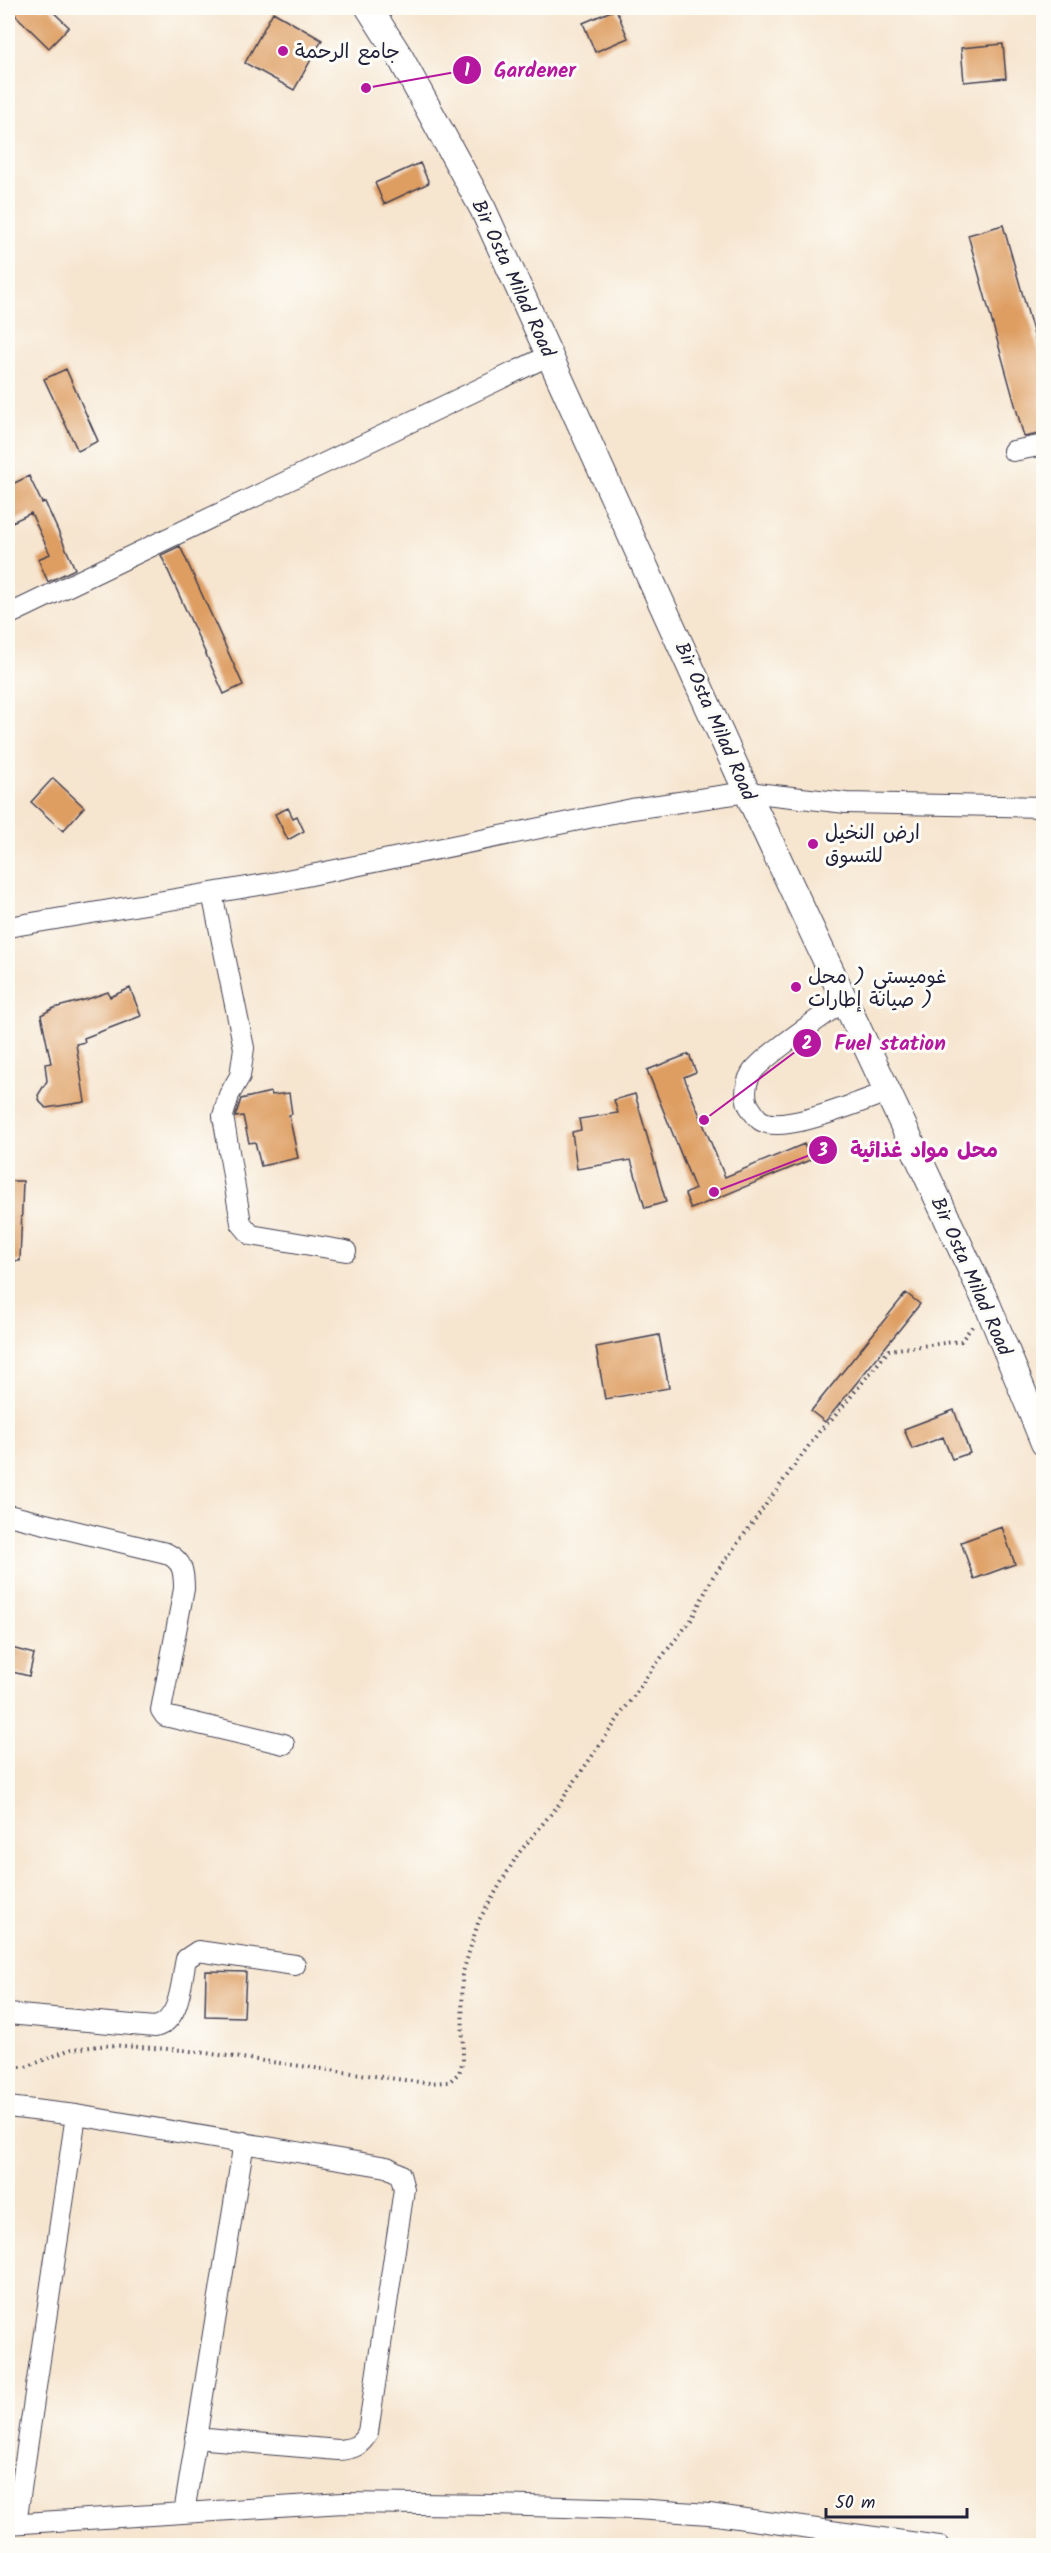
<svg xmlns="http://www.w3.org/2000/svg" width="1051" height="2553" viewBox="0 0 1051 2553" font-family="Kalam,'Playpen Sans Arabic',sans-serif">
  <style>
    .building { fill: #de9e62 }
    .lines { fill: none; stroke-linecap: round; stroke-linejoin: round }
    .minor-casing { stroke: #423f51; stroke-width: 22 }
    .major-casing { stroke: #423f51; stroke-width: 28 }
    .path { stroke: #423f51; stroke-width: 4; stroke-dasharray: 1.5 4.5; stroke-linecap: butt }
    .minor { stroke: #fff; stroke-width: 20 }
    .major { stroke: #fff; stroke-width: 26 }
    .poi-dot { fill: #b5179e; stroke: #fdfcf7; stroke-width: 2 }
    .labels { text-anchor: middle; stroke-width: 6; stroke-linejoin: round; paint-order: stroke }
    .poi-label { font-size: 20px; fill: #22223b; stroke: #fdfcf7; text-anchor: start }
    .street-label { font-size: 20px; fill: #22223b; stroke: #fdfcf7 }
    .leader { fill: none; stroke: #b5179e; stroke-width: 2 }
    .callout-dot { fill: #b5179e; stroke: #fdfcf7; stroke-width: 2 }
    .mark-label { font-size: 18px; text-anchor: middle; font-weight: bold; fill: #fff }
    .callout-label { font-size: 21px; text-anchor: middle; font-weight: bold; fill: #b5179e; stroke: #fdfcf7; stroke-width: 6; stroke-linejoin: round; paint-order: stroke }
  </style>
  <rect width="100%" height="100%" fill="#fdfcf7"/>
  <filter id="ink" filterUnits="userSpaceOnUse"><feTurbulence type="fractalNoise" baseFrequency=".0167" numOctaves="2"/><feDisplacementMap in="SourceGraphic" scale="12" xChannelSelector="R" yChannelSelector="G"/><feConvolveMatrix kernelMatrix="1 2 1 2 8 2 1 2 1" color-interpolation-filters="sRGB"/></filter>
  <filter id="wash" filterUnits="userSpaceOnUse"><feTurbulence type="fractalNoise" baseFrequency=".008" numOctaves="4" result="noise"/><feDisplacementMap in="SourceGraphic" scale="24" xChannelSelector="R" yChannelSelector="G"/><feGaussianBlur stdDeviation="1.35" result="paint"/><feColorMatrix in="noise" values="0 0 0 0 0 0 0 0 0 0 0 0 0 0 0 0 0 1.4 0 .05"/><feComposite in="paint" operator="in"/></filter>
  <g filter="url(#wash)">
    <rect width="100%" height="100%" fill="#f6e5cf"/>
    <g id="blocks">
      <path class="building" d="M 8,8 L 49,8 L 69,27 L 49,48 Z
        M 616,9 L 628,38 L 595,52 L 583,23 Z
        M 273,12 L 322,40 L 294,90 L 245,63 Z
        M 1003,44 L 1006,78 L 964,82 L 961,48 Z
        M 420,163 L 429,183 L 384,204 L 375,183 Z
        M 1003,225 L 1044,370 L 1044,433 L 1024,437 L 968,235 Z
        M 66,369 L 98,441 L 78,451 L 44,379 Z
        M 29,476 L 42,503 L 45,502 L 75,569 L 48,582 L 38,559 L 50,554 L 31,513 L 8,524 L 8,486 Z
        M 180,546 L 243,685 L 224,694 L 161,555 Z
        M 53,778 L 84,807 L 63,831 L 31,802 Z
        M 288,808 L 293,818 L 297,816 L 304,831 L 288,840 L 275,814 Z
        M 130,988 L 141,1016 L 84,1038 L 85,1042 L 76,1044 L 85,1102 L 46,1108 L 40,1102 L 38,1095 L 47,1081 L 45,1064 L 51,1063 L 41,1015 L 54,1008 L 88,999 L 108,992 L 110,997 Z
        M 689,1054 L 696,1072 L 684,1077 L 725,1177 L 804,1144 L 810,1160 L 691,1209 L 685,1194 L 695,1189 L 647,1070 Z
        M 271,1092 L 272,1095 L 289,1093 L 292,1114 L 289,1115 L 298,1158 L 261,1166 L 255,1142 L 249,1143 L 243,1116 L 235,1117 L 241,1099 Z
        M 635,1094 L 666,1202 L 645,1208 L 631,1160 L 577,1169 L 572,1132 L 581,1130 L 579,1119 L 618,1113 L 614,1100 Z
        M 8,1181 L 23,1181 L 20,1261 L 8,1260 Z
        M 906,1293 L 920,1304 L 825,1422 L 811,1411 Z
        M 659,1335 L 669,1388 L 605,1399 L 596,1347 Z
        M 954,1410 L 970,1453 L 952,1459 L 943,1437 L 912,1449 L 904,1429 Z
        M 1002,1527 L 1015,1564 L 974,1579 L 961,1542 Z
        M 8,1647 L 34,1654 L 29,1676 L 8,1671 Z
        M 206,1971 L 246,1972 L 244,2017 L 205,2016 Z"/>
    </g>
  </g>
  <g filter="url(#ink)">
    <use href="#blocks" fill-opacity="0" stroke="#423f51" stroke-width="1.5"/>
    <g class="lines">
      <defs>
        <path id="minor" d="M 1013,451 L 1044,445
          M 8,615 L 550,355
          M 212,893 L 244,1048 L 240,1076 L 229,1095 L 223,1116 L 241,1223 L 251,1235 L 346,1251
          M 8,927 L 277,882 L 632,809 L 747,792 L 846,803 L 1044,807
          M 845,1000 C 825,1015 761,1057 751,1074 C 745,1084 744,1100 751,1109 C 753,1112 757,1118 760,1120 C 782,1136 862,1100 888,1092
          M 8,1515 L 166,1553 C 183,1561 184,1571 184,1589 L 161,1710 L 165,1716 L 284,1744
          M 8,2014 L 155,2027 C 181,2021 181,1981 186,1959 L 198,1951 L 295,1965
          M 8,2107 L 76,2115 L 387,2167 L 400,2174 L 404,2189 L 368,2432 C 361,2446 353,2449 338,2450 L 195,2438
          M 184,2513 L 244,2142
          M 16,2523 L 76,2115
          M 8,2524 L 343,2503 L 493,2505 L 636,2509 L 709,2514 L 939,2546"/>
        <path id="major" d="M 369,8 L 400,57 L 483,209 L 747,792 L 988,1306 L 1044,1443"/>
      </defs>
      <use href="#minor" class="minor-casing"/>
      <use href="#major" class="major-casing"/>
      <path class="path" d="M 8,2067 L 26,2067 L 71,2049 L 110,2045 L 183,2050 L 426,2083 L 449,2082 L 459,2073 L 463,2061 L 462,1975 L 479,1920 L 518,1854 L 559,1804 L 653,1668 L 691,1620 L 713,1577 L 821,1429 L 830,1422 L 889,1350 L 961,1341 L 974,1324"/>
      <use href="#minor" class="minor"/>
      <use href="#major" class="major"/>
    </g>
  </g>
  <g class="poi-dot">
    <circle cx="283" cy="51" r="6"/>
    <circle cx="813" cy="844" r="6"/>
    <circle cx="796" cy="987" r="6"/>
  </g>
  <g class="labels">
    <g class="poi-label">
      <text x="295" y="58">جامع الرحمة</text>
      <text x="825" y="839">ارض النخيل<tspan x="825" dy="23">للتسوق</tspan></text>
      <text x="808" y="983">غوميستي ( محل<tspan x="808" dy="23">صيانة إطارات )</tspan></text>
    </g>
    <g class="street-label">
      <text transform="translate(514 278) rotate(65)" y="7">Bir Osta Milad Road</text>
      <text transform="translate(716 721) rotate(66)" y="7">Bir Osta Milad Road</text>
      <text transform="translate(972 1276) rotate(66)" y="7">Bir Osta Milad Road</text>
    </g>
  </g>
  <path class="leader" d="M366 88L467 70M704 1120L807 1043M714 1192L823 1150"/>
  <g class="callout-dot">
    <circle cx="366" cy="88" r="6"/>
    <circle cx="704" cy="1120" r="6"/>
    <circle cx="714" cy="1192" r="6"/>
    <circle cx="467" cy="70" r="15"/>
    <circle cx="807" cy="1043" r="15"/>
    <circle cx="823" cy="1150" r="15"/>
  </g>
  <g class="mark-label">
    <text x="467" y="76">1</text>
    <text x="807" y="1049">2</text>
    <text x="823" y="1156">3</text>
  </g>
  <g class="callout-label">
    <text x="535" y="77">Gardener</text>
    <text x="890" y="1050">Fuel station</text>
    <text x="924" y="1157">محل مواد غذائية</text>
  </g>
  <rect width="1051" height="2553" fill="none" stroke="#fdfcf7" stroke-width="30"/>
  <path d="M826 2508v9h141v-9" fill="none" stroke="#22223b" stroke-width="3"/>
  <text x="835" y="2508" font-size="18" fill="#22223b" stroke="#fdfcf7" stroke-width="4.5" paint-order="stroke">50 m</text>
</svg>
